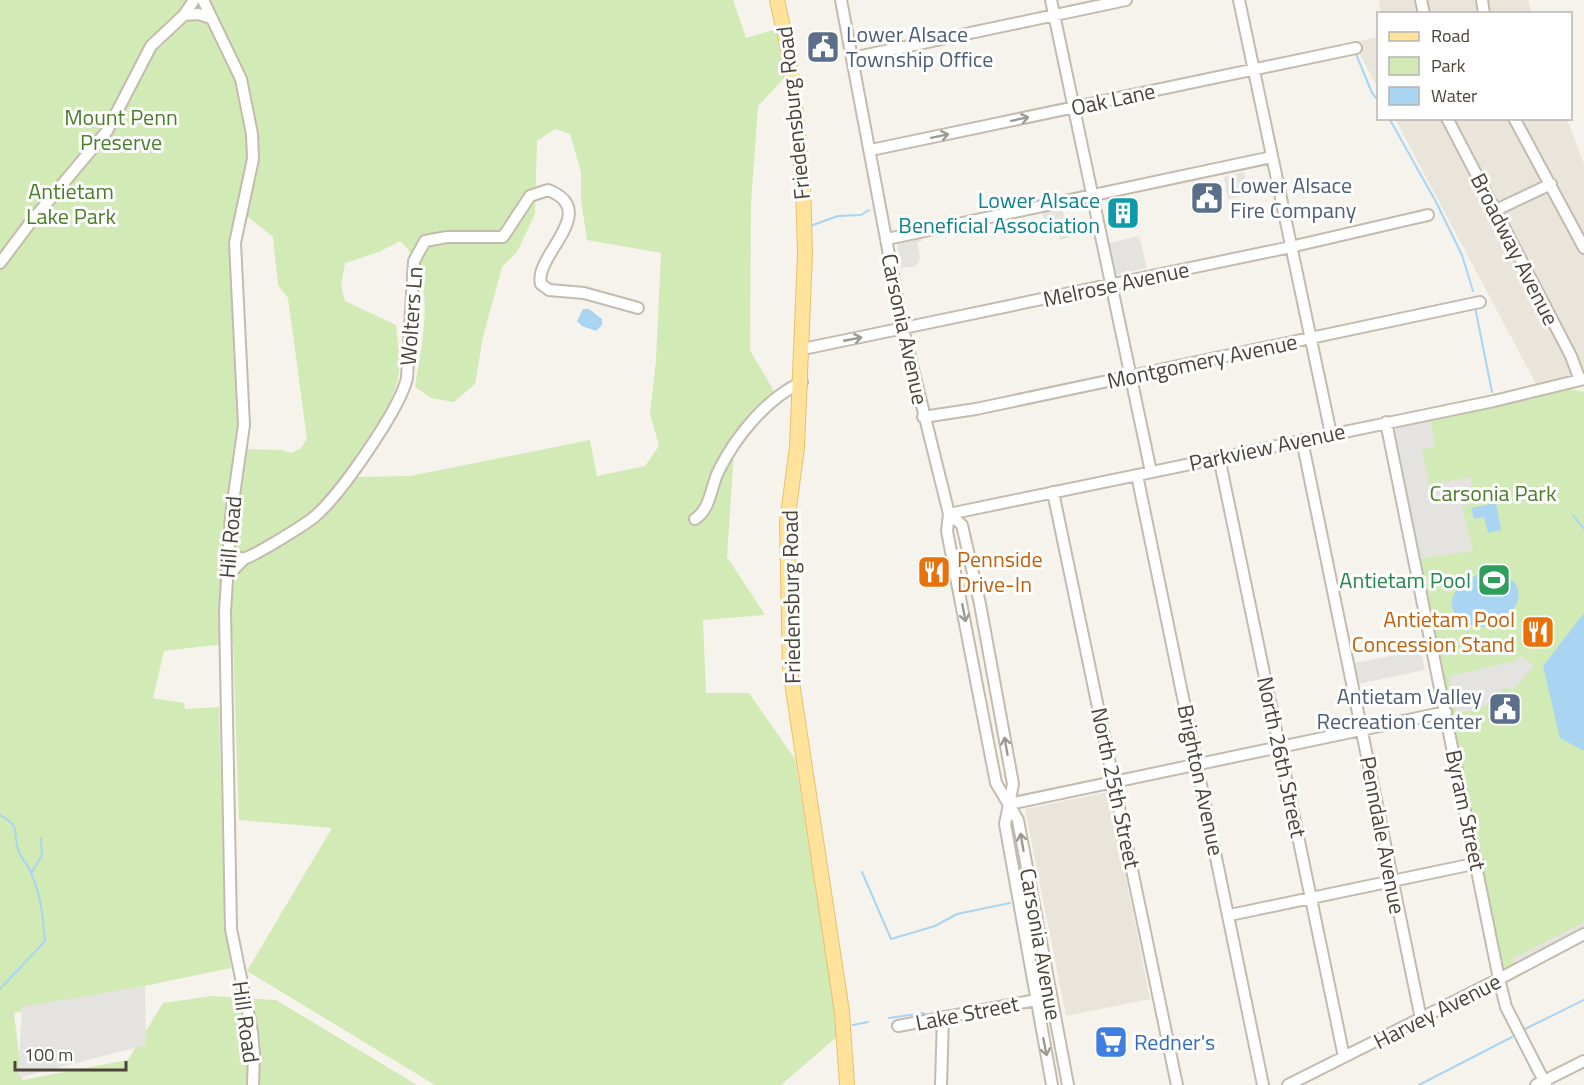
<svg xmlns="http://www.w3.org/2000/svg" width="1584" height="1085" viewBox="0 0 1584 1085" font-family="'Titillium Web',sans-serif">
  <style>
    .residential { fill: #eae5da }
    .green { fill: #d2eab5; fill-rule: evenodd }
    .parking { fill: #e5e3e0 }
    .water { fill: #a9d4f2 }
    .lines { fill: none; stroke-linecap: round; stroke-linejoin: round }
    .stream { stroke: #a9d4f2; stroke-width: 2 }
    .minor-casing { stroke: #c2bbae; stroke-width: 14 }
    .major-casing { stroke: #e6c16a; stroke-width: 16 }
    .minor { stroke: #fff; stroke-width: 10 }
    .major { stroke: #ffe39c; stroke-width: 14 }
    .oneway { stroke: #9c9892 }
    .labels { text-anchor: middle; stroke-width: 6; stroke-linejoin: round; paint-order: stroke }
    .service-label { font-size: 22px; fill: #4e5e75; stroke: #fff; text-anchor: start }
    .street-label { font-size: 22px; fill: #4b4439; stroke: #fff }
    .park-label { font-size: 22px; fill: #4a7f2a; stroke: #fff }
    .culture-label { font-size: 22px; fill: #0d838f; stroke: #fff; text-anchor: end }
    .food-label { font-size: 22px; fill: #c56008; stroke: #fff; text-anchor: start }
    .leisure-label { font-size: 22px; fill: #27864d; stroke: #fff; text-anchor: end }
    .shop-label { font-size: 22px; fill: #366cbe; stroke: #fff; text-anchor: start }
  </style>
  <rect width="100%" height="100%" fill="#f6f3ec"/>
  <path class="residential" d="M 1379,0 L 1528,0 L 1532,13 L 1381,13 Z
    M 1378,37 L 1378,88 L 1353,42 Z
    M 1395,119 L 1567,119 L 1584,164 L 1584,379 L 1541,389 L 1535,382 Z
    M 1109,792 L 1150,999 L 1066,1016 L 1025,809 Z"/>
  <path class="green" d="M 0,0 L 733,0 L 746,38 L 777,29 L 784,78 L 758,106 L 751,204 L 750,350 L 775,393 L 734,451 L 727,557 L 765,615 L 703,620 L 706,693 L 749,693 L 795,759 L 839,1035 L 781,1085 L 435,1085 L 247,971 L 332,828 L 239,820 L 233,643 L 164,651 L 153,698 L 184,703 L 185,709 L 219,707 L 225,926 L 231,968 L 14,1013 L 22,1080 L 128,1060 L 163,1003 L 212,996 L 276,1000 L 417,1085 L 0,1085 ZM 555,129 L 570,134 L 581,172 L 581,200 L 587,240 L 661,253 L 656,360 L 650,414 L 659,446 L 645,466 L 597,476 L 590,440 L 410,476 L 358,477 L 350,465 C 368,436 394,407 399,373 C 401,358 397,341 396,325 L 345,301 L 341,286 L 345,263 L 379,252 L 400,241 C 439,275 422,341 415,387 L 431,398 L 454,402 L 475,384 L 483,337 L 502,267 L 517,252 L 535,214 L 537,141 ZM 243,213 L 273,237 L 278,285 L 288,298 L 307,439 L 300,449 L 291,453 L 282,450 L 246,449 L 238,243 Z
    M 1565,388 L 1584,392 L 1584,934 L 1499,979 L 1386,422 Z"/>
  <path class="parking" d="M 1244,172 L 1248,195 L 1228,199 L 1224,177 Z
    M 1062,207 L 1069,238 L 1060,240 L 1057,229 L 1047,232 L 1042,211 Z
    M 1139,236 L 1147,268 L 1116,275 L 1109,243 Z
    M 921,237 L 922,241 L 917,243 L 920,258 L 916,266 L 901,268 L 897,243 Z
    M 1430,416 L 1435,446 L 1422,449 L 1429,485 L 1470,477 L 1477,502 L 1462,506 L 1473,551 L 1418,559 L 1389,426 Z
    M 1421,650 L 1425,670 L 1358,684 L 1354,663 Z
    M 1520,655 L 1534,666 L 1512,691 L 1505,687 L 1484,707 L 1457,714 L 1449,676 L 1516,661 Z
    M 1584,922 L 1584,931 L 1515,966 L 1512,959 Z
    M 145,986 L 146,1045 L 18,1078 L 22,1007 Z"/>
  <path class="water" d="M 583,309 L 589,309 L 602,319 L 602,325 L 596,331 L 582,326 L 577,321 Z
    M 1496,503 L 1501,530 L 1488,533 L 1484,517 L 1474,519 L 1471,508 Z
    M 1483,573 C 1554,573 1504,648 1463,621 C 1437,603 1461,579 1483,573 Z
    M 1584,604 L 1584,751 L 1560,738 L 1543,666 L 1584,613 Z"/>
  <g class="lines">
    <path class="stream" d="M 1356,54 L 1372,93 L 1378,100
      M 1389,118 L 1436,202 L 1462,255 L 1473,291
      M 810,226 L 838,216 L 861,215 L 869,210
      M 1475,307 L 1492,392
      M 1573,515 L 1584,529
      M 0,815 C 22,828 12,829 18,849 C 20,857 28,864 31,873 C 41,895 43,917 45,941 L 0,989
      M 32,872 L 42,855 L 41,838
      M 862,872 L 891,939 L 935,926 L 957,914 L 1010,903
      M 889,1018 L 924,1013
      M 853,1025 L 868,1022
      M 1525,1029 L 1584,1000
      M 1419,1085 L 1512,1037"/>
    <defs>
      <path id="minor" d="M 203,0 L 241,79 L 252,134 L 253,159 L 235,243 L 244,425 L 231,516 L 225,612 L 231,929 L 252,1032 L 254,1054 L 253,1085
        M 841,0 L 903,329 L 949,514 L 947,531 L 996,783 L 1018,820 L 1068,1085
        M 1051,0 L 1151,472
        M 1239,0 L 1331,434
        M 1421,0 L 1424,14
        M 1482,0 L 1484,14
        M 184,15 L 198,14 L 211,18
        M 852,58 L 1126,0
        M 1447,118 L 1571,356 L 1580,380
        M 1514,118 L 1584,248
        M 871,150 L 1356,48
        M 1496,210 L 1551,184
        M 887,239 L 1272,157
        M 0,263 L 30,223 L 107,131 L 151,46 L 184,15 L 194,0
        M 803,349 L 1286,248 L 1428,215
        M 923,417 L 976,409 L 1480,302
        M 1386,422 L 1499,979 L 1506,1007 L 1546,1085
        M 1302,440 L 1421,1019
        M 1219,457 L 1344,1057
        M 1137,475 L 1263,1085
        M 1053,492 L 1177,1085
        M 949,514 L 1494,401 L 1584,379
        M 949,514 L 962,525 L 980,604 L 1013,784 L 1005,824 L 1052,1085
        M 695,519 C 711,509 711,485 719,470 C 736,436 767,398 802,382
        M 228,556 C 233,557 241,559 246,558 C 259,553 301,527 313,518 C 339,497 400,409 407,378 L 414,261 L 425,241 L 447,237 L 503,237 L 530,196 L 548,190 C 602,211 533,256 541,284 L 549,290 L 584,293 L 638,308
        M 227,576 L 245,558
        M 1009,804 L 1446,712
        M 1230,915 L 1478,863
        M 898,1026 L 1036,1000
        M 941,1085 L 943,1017
        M 1288,1085 L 1499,979 L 1584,934
        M 1536,1085 L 1584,1061"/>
      <path id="major" d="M 777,0 L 788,49 L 797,122 L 803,185 L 805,254 L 797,447 L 787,523 L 790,669 L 842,1012 L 847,1085"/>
    </defs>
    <use href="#minor" class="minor-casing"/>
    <use href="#major" class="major-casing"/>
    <use href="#minor" class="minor"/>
    <use href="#major" class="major"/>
  </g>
  <defs><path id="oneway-shaft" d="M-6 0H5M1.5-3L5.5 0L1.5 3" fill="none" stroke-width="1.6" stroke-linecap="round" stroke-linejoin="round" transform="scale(1.5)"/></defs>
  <g class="oneway">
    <use href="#oneway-shaft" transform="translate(1020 119) rotate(-12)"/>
    <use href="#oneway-shaft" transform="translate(940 136) rotate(-12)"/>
    <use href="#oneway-shaft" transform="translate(853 339) rotate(-11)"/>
    <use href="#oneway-shaft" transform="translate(964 613) rotate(79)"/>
    <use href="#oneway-shaft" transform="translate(1006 746) rotate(-100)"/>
    <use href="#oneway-shaft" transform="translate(1022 842) rotate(-100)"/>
    <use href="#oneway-shaft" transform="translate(1045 1047) rotate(79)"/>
  </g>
  <defs>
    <symbol id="civic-square" viewBox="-11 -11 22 22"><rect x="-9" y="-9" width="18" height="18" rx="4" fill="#5c6f8a" stroke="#fff"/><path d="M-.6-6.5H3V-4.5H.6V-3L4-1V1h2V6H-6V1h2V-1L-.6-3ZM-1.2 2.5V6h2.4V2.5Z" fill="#fff"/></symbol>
    <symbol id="building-square" viewBox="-11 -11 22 22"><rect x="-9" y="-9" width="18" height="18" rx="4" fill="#0f9aa8" stroke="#fff"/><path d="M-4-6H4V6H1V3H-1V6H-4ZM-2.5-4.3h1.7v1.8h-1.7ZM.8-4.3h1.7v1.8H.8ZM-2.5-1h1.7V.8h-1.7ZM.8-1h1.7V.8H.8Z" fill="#fff"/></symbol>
    <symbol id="restaurant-square" viewBox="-11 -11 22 22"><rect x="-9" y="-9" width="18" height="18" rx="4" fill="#e8710a" stroke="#fff"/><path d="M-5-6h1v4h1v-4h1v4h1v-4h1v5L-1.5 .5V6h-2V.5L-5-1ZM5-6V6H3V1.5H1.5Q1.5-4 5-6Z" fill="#fff"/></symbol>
    <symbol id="stadium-square" viewBox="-11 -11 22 22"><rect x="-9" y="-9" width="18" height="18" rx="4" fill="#2e9e5b" stroke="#fff"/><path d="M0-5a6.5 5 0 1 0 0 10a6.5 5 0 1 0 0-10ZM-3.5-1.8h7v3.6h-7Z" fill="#fff"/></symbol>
    <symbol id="supermarket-square" viewBox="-11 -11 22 22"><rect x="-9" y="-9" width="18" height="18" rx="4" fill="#3f7fe0" stroke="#fff"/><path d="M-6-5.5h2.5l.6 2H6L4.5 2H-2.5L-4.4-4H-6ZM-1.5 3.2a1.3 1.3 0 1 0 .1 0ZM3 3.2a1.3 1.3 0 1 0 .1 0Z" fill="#fff"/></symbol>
  </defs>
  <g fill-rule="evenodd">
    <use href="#civic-square" x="804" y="28" width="38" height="38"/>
    <use href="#civic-square" x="1188" y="179" width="38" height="38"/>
    <use href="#building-square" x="1104" y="194" width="38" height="38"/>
    <use href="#restaurant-square" x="915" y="553" width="38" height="38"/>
    <use href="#stadium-square" x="1475" y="561" width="38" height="38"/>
    <use href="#restaurant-square" x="1519" y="613" width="38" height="38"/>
    <use href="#civic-square" x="1486" y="690" width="38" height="38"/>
    <use href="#supermarket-square" x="1092" y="1023" width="38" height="38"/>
  </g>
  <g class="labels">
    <g class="service-label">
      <text x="846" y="42">Lower Alsace<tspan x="846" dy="25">Township Office</tspan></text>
      <text x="1230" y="193">Lower Alsace<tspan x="1230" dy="25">Fire Company</tspan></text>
      <text x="1482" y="704" text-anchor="end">Antietam Valley<tspan x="1482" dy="25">Recreation Center</tspan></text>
    </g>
    <g class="street-label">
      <text transform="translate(1113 99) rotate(-12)" y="8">Oak Lane</text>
      <text transform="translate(793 113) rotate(-96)" y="8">Friedensburg Road</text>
      <text transform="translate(1515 249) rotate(63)" y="8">Broadway Avenue</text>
      <text transform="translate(1116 284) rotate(-12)" y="8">Melrose Avenue</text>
      <text transform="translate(411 316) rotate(-86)" y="8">Wolters Ln</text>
      <text transform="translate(905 329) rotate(78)" y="8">Carsonia Avenue</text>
      <text transform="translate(1202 361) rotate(-12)" y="8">Montgomery Avenue</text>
      <text transform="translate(1267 447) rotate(-12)" y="8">Parkview Avenue</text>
      <text transform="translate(230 537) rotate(-85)" y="8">Hill Road</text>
      <text transform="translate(791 597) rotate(-91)" y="8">Friedensburg Road</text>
      <text transform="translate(1282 757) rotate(78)" y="8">North 26th Street</text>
      <text transform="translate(1201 780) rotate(78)" y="8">Brighton Avenue</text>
      <text transform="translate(1116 788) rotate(78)" y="8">North 25th Street</text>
      <text transform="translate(1466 810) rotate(78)" y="8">Byram Street</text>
      <text transform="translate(1383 835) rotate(79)" y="8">Penndale Avenue</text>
      <text transform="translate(1041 944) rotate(80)" y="8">Carsonia Avenue</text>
      <text transform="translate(1437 1011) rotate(-27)" y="8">Harvey Avenue</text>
      <text transform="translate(967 1013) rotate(-11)" y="8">Lake Street</text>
      <text transform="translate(246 1022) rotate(82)" y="8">Hill Road</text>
    </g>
    <g class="park-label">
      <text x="121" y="125">Mount Penn<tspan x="121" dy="25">Preserve</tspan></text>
      <text x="71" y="199">Antietam<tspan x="71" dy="25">Lake Park</tspan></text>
      <text x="1493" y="501">Carsonia Park</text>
    </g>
    <g class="culture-label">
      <text x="1100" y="208">Lower Alsace<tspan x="1100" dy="25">Beneficial Association</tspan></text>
    </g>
    <g class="food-label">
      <text x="957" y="567">Pennside<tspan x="957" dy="25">Drive-In</tspan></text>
      <text x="1515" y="627" text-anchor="end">Antietam Pool<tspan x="1515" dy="25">Concession Stand</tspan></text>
    </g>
    <g class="leisure-label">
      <text x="1471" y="588">Antietam Pool</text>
    </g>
    <g class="shop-label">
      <text x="1134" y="1050">Redner's</text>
    </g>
  </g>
  <rect x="1377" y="12" width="195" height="108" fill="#ffffff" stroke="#b7b4b0" stroke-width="1.5"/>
  <rect x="1389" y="32" width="30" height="9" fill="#ffe39c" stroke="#b7b4b0" stroke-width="1.5"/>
  <text x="1431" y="42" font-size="18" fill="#4b4439">Road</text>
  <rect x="1389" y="57" width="30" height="18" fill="#d2eab5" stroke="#b7b4b0" stroke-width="1.5"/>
  <text x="1431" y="72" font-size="18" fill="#4b4439">Park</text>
  <rect x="1389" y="87" width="30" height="18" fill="#a9d4f2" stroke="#b7b4b0" stroke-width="1.5"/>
  <text x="1431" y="102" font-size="18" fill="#4b4439">Water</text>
  <path d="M15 1061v9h111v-9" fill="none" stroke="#4b4439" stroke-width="3"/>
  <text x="24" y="1061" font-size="18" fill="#4b4439" stroke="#ffffff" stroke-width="4.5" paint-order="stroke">100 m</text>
</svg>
